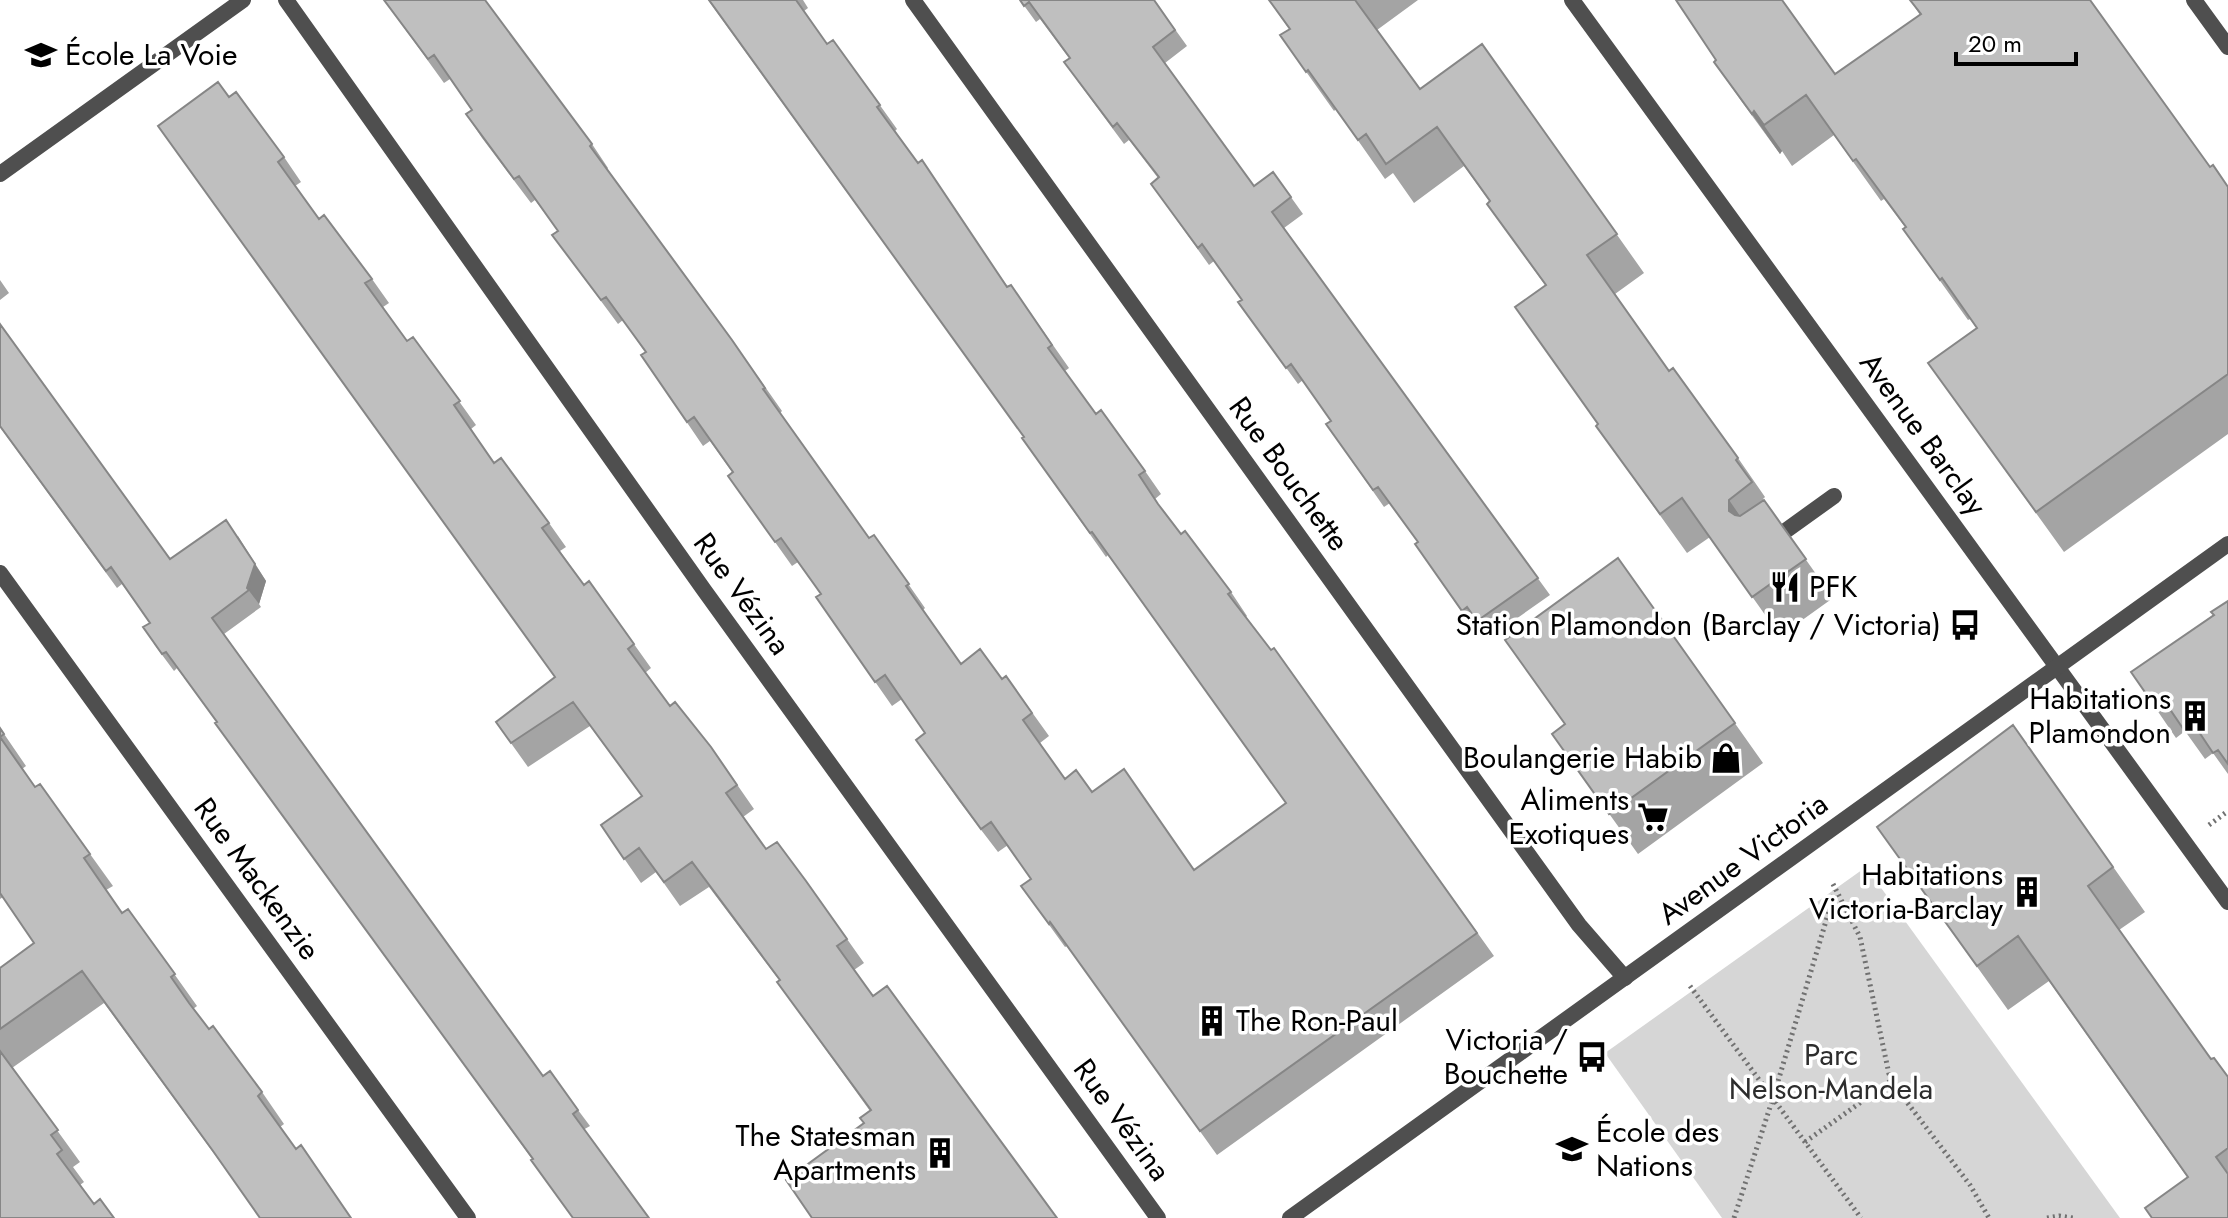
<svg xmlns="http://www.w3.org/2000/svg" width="2228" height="1218" viewBox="0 0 2228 1218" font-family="Jost,sans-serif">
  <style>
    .green { fill: #d6d6d6 }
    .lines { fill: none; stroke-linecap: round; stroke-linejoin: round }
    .path { stroke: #717171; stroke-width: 5; stroke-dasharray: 2 4; stroke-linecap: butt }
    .service { stroke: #4f4f4f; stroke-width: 16 }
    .minor { stroke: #4f4f4f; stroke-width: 16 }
    .tertiary { stroke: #4f4f4f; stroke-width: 16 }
    .wall { fill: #a4a4a4 }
    .shaded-wall { fill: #868686 }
    .building { fill: #bfbfbf; stroke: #868686; stroke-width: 2 }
    .labels { text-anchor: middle; stroke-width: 7; stroke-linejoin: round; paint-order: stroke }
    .poi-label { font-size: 30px; fill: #000; stroke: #fff; text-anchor: end }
    .street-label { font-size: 30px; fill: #000; stroke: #fff }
    .park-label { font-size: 30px; fill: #2d2d2d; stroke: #fff }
  </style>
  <rect width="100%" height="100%" fill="#fff"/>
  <path class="green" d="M 1866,867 L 2120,1218 L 1722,1218 L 1605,1053 Z"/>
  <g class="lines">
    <path class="path" d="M 2209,825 L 2228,811
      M 1833,884 L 1860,937 L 1889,1074 L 1906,1101 L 1970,1185 L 1989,1218
      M 1690,986 L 1861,1218
      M 1805,1142 L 1892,1080
      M 1734,1218 L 1773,1098 L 1835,891
      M 2047,1218 L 2059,1216 L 2073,1218"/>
    <path class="service" d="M 1770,542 L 1834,496"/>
    <path class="minor" d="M 286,0 L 704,590 L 1158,1218
      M 913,0 L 1579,925 L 1625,978
      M 1572,0 L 2228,902
      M 2194,0 L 2228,47
      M 0,174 L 243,0
      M 0,573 L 468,1218"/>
    <path class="tertiary" d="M 1290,1218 L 2228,544"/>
  </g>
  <path class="wall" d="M 384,0 L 592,144 L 608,168 L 607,169 L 732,340 L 782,411 L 780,413 L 869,538 L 874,535 L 925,608 L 923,610 L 961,664 L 1002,679 L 1006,676 L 1049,736 L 1040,743 L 1065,779 L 1092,792 L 1194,870 L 1286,803 L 1108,555 L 1106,557 L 1022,438 L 1024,437 L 708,0 L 803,0 L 808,8 L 804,11 L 827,44 L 833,40 L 897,129 L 895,131 L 1008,287 L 1011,285 L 1069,368 L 1065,371 L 1096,414 L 1145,471 L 1161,494 L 1155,499 L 1164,512 L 1181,534 L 1231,592 L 1247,616 L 1246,617 L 1271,650 L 1274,648 L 1494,956 L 1217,1155 L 1067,946 L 1065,947 L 1021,886 L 1031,879 L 1008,845 L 998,852 L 959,801 L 916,740 L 925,733 L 902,699 L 892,706 L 816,597 L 821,594 L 798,562 L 792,566 L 728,476 L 732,472 L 710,441 L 703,446 L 641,355 L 645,352 L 623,320 L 618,324 L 552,235 L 558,231 L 535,200 L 531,203 L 482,138 L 466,114 L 472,110 L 450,79 L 444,83 Z
    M 1020,0 L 1154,0 L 1187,46 L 1165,63 L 1254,186 L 1273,172 L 1303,214 L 1284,228 L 1550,595 L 1489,638 L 1479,624 L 1473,628 L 1415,544 L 1418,542 L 1390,503 L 1384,507 L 1326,424 L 1331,421 L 1303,380 L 1298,384 L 1238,302 L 1242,300 L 1214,261 L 1209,265 L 1151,184 L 1158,178 L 1129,140 L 1124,144 L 1076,79 L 1069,58 L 1040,19 L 1036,22 Z
    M 1269,0 L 1418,0 L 1377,30 L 1420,89 L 1482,44 L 1644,273 L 1615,294 L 1669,371 L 1738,458 L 1765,497 L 1763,499 L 1833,598 L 1780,636 L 1710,537 L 1687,553 L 1596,426 L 1598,424 L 1545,285 L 1487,204 L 1490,202 L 1464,166 L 1414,203 L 1393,173 L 1385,179 L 1336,109 L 1334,111 L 1280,35 L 1289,29 Z
    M 1910,0 L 2090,0 L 2210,167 L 2228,187 L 2228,434 L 2064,552 L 1928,363 L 1977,328 L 1970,319 L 1968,320 L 1903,229 L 1905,227 L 1884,199 L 1881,201 L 1834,135 L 1792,166 L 1782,151 L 1780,154 L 1742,102 L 1714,62 L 1716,60 L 1696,30 L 1835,74 L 1920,15 Z
    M 229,97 L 284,157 L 301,182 L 295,186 L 319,219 L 372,279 L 389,303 L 383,307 L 407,341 L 413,337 L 476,425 L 471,429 L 494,463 L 549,523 L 566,547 L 560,551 L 584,585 L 589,581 L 651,668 L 645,673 L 670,706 L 711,747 L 754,809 L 743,817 L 766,849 L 847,939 L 864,963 L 854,970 L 873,996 L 1057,1218 L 864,1123 L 870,1111 L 777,982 L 779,980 L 709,887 L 680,906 L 656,872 L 641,883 L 601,825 L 642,796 L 590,726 L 528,767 L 496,722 L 555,677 Z
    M 0,280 L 9,293 L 0,300 Z
    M 0,427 L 170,559 L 238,536 L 266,581 L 259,604 L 261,607 L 224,634 L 543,1076 L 578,1110 L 590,1126 L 532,1159 L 217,722 L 177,668 L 174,671 L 154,644 L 150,623 L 122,584 L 117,588 Z
    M 1618,558 L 1763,763 L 1638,854 L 1552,734 L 1565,724 Z
    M 2228,601 L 2228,774 L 2213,753 L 2205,759 L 2185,731 L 2176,738 L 2131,672 L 2214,615 Z
    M 2013,725 L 2145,912 L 2119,930 L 2211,1059 L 2228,1077 L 2228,1218 L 2187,1177 L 2049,981 L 2008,1010 L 1877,827 Z
    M 0,728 L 26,766 L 22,769 L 35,787 L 90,854 L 113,886 L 106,890 L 122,913 L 128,909 L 197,1006 L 193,1009 L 209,1029 L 262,1092 L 284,1124 L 280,1127 L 234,1181 L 104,1003 L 12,1068 L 80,1162 L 73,1167 L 84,1182 L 80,1185 L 94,1204 L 114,1218 L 0,1218 L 0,968 L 34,943 L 3,897 L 0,899 Z"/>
  <path class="shaded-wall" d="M 1754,111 L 1782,151 L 1780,154 L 1752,114 Z
    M 1729,500 L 1756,539 L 1729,511 Z
    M 226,520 L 266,581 L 259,604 L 247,588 Z"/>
  <path class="building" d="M 384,0 L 485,0 L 592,144 L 590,146 L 732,340 L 765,388 L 763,389 L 869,538 L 874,535 L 909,584 L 906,586 L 961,664 L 980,649 L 1002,679 L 1006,676 L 1032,713 L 1023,720 L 1065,779 L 1076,770 L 1092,792 L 1124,769 L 1194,870 L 1286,803 L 1092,532 L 1090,533 L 1022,438 L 1024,437 L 709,0 L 796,0 L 827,44 L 833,40 L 880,105 L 877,107 L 918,163 L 922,160 L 1007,287 L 1011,285 L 1052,345 L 1048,348 L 1096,414 L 1101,410 L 1145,471 L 1139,475 L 1158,504 L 1181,534 L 1185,531 L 1231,592 L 1228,594 L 1271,650 L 1274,648 L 1477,933 L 1200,1131 L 1050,922 L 1049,924 L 1021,886 L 1031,879 L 991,822 L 981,829 L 916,740 L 925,733 L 885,675 L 875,682 L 816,597 L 821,594 L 781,538 L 775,542 L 728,476 L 733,472 L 694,417 L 687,422 L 641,355 L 646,352 L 606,297 L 601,300 L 552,235 L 558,231 L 519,176 L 514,179 L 466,114 L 472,110 L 434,55 L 428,59 Z
    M 1020,0 L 1154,0 L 1175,30 L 1153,47 L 1254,186 L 1273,172 L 1291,197 L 1272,212 L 1538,578 L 1477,621 L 1467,607 L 1462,611 L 1415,544 L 1418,542 L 1378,487 L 1373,490 L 1326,424 L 1331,421 L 1291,364 L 1286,368 L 1238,302 L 1242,300 L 1202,244 L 1198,248 L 1151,184 L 1159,177 L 1117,123 L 1113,127 L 1064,62 L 1070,58 L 1029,2 L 1024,6 Z
    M 1269,0 L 1355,0 L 1420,89 L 1482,44 L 1617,234 L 1587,255 L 1669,371 L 1673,368 L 1738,458 L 1736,460 L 1752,482 L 1729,500 L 1729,511 L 1735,515 L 1740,516 L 1764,500 L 1806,559 L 1752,597 L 1682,498 L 1660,514 L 1596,426 L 1598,424 L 1515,307 L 1546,285 L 1487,204 L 1490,201 L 1437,127 L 1386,164 L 1366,134 L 1358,140 L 1308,70 L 1306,72 L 1280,35 L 1290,29 Z
    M 1676,0 L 1782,0 L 1835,74 L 1921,14 L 1910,0 L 2090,0 L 2210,167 L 2213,165 L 2228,187 L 2228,374 L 2036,512 L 1928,363 L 1977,328 L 1942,278 L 1940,280 L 1903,229 L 1906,227 L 1856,159 L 1853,161 L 1806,95 L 1764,125 L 1754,111 L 1752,114 L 1714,62 L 1716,60 Z
    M 218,82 L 229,97 L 236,92 L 284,157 L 278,162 L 319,219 L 324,215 L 372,279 L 365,283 L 407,341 L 413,337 L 460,401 L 454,405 L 494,463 L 501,458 L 549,523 L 542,528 L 584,585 L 589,581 L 634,644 L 628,649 L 670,706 L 675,702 L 711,747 L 737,785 L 726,793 L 766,849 L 777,842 L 806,881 L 847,939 L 837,946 L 873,996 L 887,986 L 1057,1218 L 812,1218 L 786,1180 L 864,1123 L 860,1118 L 871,1110 L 777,982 L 780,980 L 692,862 L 664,882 L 639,848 L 624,859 L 601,825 L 642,796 L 573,702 L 511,743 L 496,722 L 555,677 L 158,126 Z
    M 0,324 L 170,559 L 226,520 L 255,564 L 247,588 L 249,590 L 212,618 L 543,1076 L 550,1071 L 578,1110 L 573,1114 L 649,1218 L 573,1218 L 531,1160 L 533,1159 L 215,723 L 217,722 L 166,652 L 162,654 L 143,627 L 150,623 L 111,567 L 106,571 L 0,426 Z
    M 1618,558 L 1735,723 L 1609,814 L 1552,734 L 1565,724 L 1505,640 Z
    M 2228,601 L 2228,764 L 2218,750 L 2213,753 L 2193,723 L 2184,730 L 2165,702 L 2156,708 L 2131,672 L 2214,615 L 2211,612 Z
    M 2013,725 L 2113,867 L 2088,886 L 2211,1059 L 2214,1058 L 2228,1077 L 2228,1148 L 2216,1157 L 2228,1174 L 2228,1218 L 2152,1218 L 2145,1208 L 2188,1177 L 2018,936 L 1977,966 L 1877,827 Z
    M 0,728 L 4,734 L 0,737 L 35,787 L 40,784 L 90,854 L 84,858 L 122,913 L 128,909 L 175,974 L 171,977 L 189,1003 L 209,1029 L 213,1026 L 262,1092 L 258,1096 L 296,1149 L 301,1145 L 351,1218 L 260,1218 L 213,1151 L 82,971 L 0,1029 L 0,968 L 34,943 L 0,893 Z
    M 0,1051 L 58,1130 L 51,1135 L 62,1150 L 57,1154 L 94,1204 L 100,1199 L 114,1218 L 0,1218 Z"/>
  <defs>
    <symbol id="school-bare" viewBox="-9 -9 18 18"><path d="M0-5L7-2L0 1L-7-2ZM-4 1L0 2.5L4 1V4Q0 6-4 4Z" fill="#000" stroke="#fff" stroke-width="2.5" paint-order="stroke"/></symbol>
    <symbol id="restaurant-bare" viewBox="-9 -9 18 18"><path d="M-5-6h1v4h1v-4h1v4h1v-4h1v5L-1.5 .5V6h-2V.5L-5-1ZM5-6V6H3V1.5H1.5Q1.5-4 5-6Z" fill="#000" stroke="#fff" stroke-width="2.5" paint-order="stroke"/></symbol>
    <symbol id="bus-bare" viewBox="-9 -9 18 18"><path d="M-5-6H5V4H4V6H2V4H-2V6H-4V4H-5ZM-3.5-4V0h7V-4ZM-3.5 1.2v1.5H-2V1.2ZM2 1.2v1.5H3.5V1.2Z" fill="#000" stroke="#fff" stroke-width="2.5" paint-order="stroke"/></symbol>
    <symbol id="building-bare" viewBox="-9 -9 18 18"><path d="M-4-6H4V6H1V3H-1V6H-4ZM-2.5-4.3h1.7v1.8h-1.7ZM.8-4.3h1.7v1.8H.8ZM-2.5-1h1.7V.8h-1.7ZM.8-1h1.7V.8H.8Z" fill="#000" stroke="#fff" stroke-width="2.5" paint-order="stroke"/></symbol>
    <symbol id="shop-bare" viewBox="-9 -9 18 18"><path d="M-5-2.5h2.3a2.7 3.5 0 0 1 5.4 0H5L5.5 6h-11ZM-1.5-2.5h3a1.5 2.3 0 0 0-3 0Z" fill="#000" stroke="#fff" stroke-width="2.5" paint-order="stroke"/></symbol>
    <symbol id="supermarket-bare" viewBox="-9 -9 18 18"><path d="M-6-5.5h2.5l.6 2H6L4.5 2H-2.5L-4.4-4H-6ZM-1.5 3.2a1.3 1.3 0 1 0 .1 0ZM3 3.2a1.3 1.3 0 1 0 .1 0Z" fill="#000" stroke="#fff" stroke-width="2.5" paint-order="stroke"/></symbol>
  </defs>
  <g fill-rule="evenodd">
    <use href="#school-bare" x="19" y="33" width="44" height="44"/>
    <use href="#restaurant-bare" x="1763" y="565" width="44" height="44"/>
    <use href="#bus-bare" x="1943" y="603" width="44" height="44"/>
    <use href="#building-bare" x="2173" y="694" width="44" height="44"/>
    <use href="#shop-bare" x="1704" y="736" width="44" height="44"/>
    <use href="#supermarket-bare" x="1631" y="795" width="44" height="44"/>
    <use href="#building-bare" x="2005" y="870" width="44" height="44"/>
    <use href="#building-bare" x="1190" y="999" width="44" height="44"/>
    <use href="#bus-bare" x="1570" y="1035" width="44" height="44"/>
    <use href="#school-bare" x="1550" y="1127" width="44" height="44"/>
    <use href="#building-bare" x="918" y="1131" width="44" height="44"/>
  </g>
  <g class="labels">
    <g class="poi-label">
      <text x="65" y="65" text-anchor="start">École La Voie</text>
      <text x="1809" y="597" text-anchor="start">PFK</text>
      <text x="1941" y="635">Station Plamondon (Barclay / Victoria)</text>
      <text x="2171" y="709">Habitations<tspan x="2171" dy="34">Plamondon</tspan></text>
      <text x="1702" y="768">Boulangerie Habib</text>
      <text x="1629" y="810">Aliments<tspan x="1629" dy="34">Exotiques</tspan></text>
      <text x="2003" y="885">Habitations<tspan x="2003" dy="34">Victoria-Barclay</tspan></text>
      <text x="1236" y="1031" text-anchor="start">The Ron-Paul</text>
      <text x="1568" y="1050">Victoria /<tspan x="1568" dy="34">Bouchette</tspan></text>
      <text x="1596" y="1142" text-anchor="start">École des<tspan x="1596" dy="34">Nations</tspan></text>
      <text x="916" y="1146">The Statesman<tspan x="916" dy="34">Apartments</tspan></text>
    </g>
    <g class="street-label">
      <text transform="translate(1923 434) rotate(54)" y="10">Avenue Barclay</text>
      <text transform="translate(1289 474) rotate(54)" y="10">Rue Bouchette</text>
      <text transform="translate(742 594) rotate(54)" y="10">Rue Vézina</text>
      <text transform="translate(1743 859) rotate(-36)" y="10">Avenue Victoria</text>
      <text transform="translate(257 879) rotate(54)" y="10">Rue Mackenzie</text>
      <text transform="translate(1122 1120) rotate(54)" y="10">Rue Vézina</text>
    </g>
    <g class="park-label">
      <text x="1831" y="1065">Parc<tspan x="1831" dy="34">Nelson-Mandela</tspan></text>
    </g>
  </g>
  <path d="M1956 52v12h120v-12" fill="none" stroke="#000000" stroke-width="4"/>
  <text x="1968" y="52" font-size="24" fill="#000000" stroke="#ffffff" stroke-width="6" paint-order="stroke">20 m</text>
</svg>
